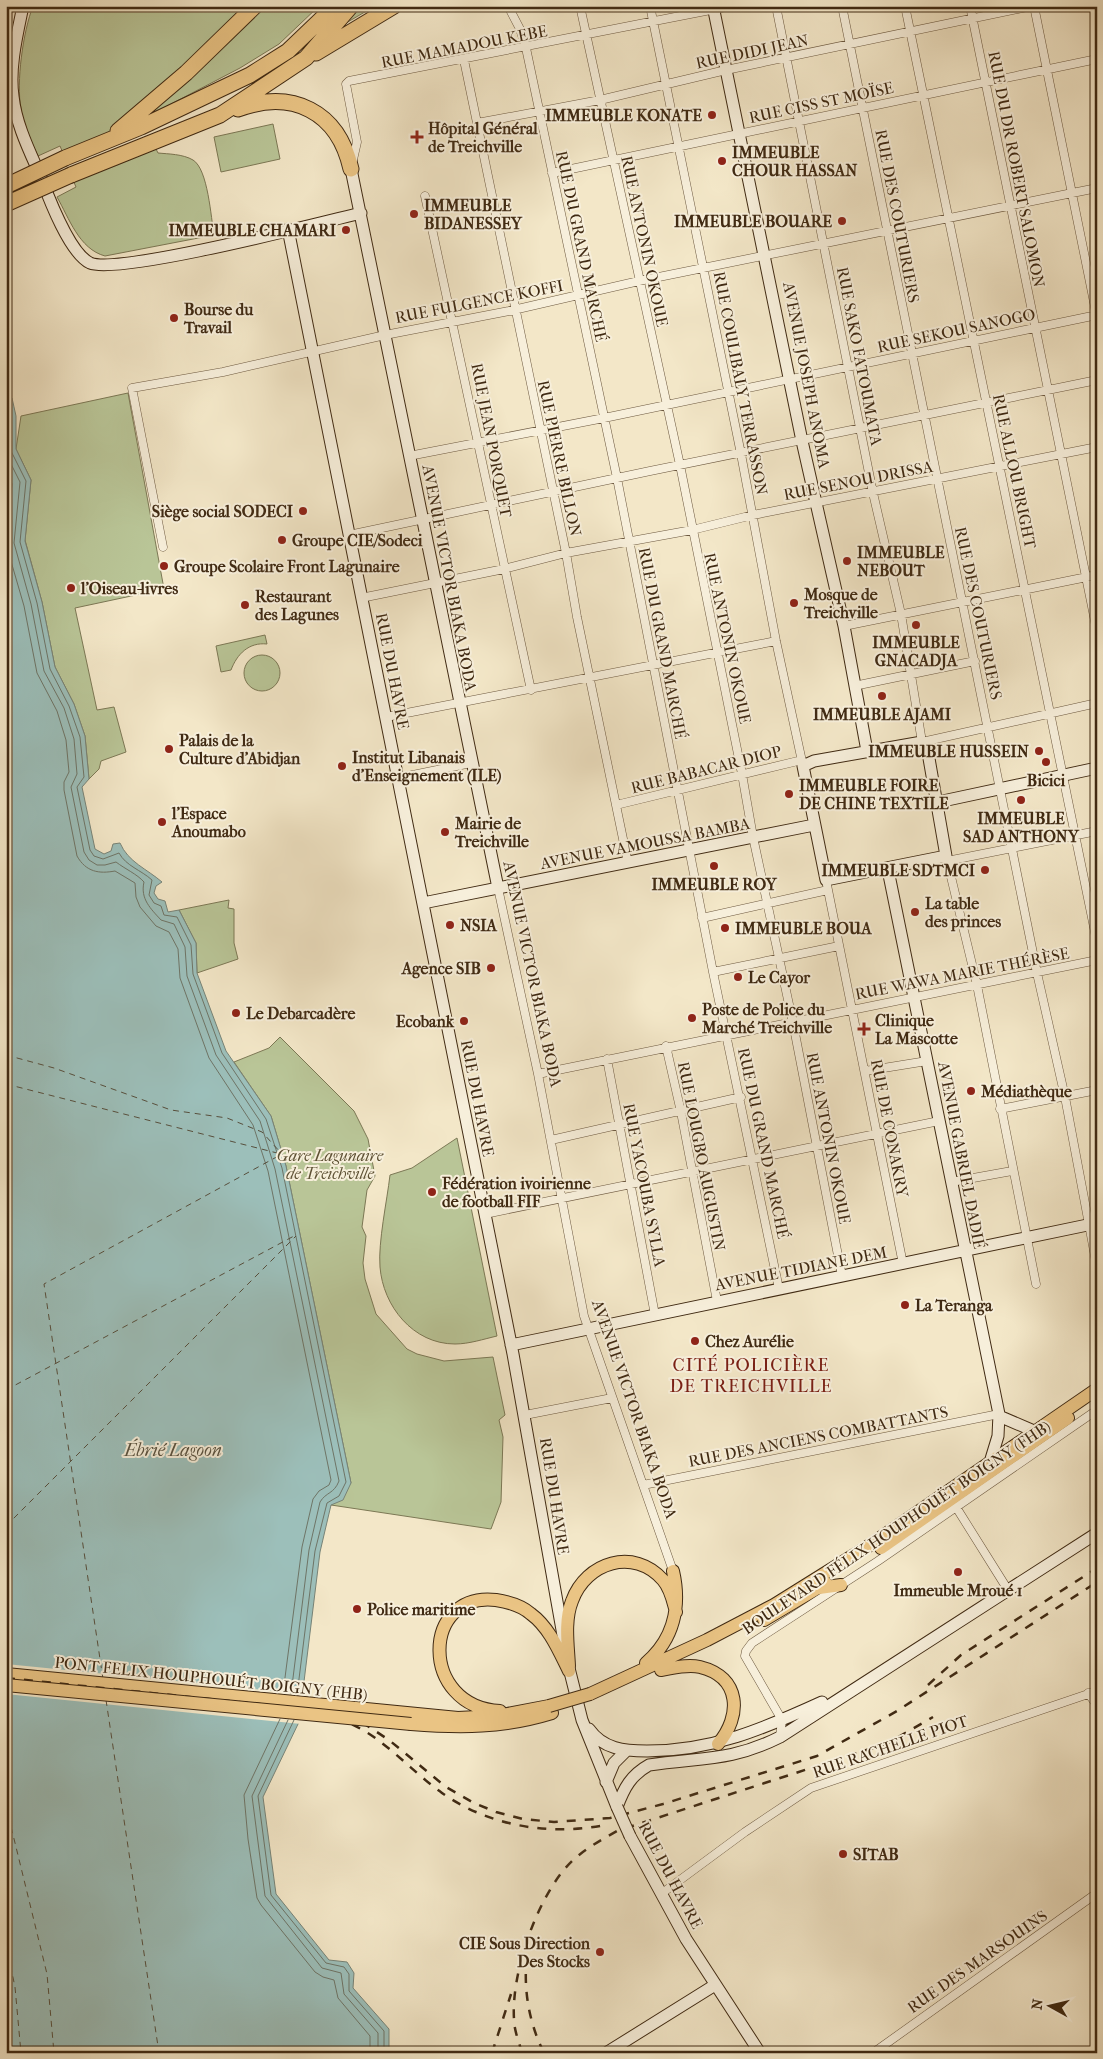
<svg xmlns="http://www.w3.org/2000/svg" width="1103" height="2059" viewBox="0 0 1103 2059" font-family="'IM FELL French Canon',serif">
  <style>
    .green { fill: #b9c597; stroke: #7c7855 }
    .water { fill: #9cbfba; stroke: #778377 }
    .pier { fill: #f3e7c8 }
    .lines { fill: none; stroke-linecap: round; stroke-linejoin: round }
    .shore { stroke: #6e7466; stroke-width: 1 }
    .ferry { stroke: #574f3d; stroke-width: 1; stroke-dasharray: 6 5; stroke-linecap: butt }
    .street-casing { stroke: #6d5940; stroke-width: 9 }
    .secondary-casing { stroke: #402a13; stroke-width: 13 }
    .primary-casing { stroke: #402a13; stroke-width: 14 }
    .highway-casing { stroke: #402a13; stroke-width: 17 }
    .street { stroke: #f7efdb; stroke-width: 8 }
    .secondary { stroke: #f7efdb; stroke-width: 11 }
    .primary { stroke: #eac484; stroke-width: 12 }
    .highway { stroke: #eac484; stroke-width: 15 }
    .rail { stroke: #402a13; stroke-width: 2.5; stroke-dasharray: 9 9; stroke-linecap: butt }
    .secondary-bridge-casing { stroke: #402a13; stroke-width: 13; stroke-linecap: butt }
    .primary-bridge-casing { stroke: #402a13; stroke-width: 14; stroke-linecap: butt }
    .highway-bridge-casing { stroke: #402a13; stroke-width: 17; stroke-linecap: butt }
    .secondary-bridge { stroke: #f7efdb; stroke-width: 11 }
    .primary-bridge { stroke: #eac484; stroke-width: 12 }
    .highway-bridge { stroke: #eac484; stroke-width: 15 }
    .poi-dot { fill: #8f2418; stroke: #f7efdb; stroke-width: 2 }
    .labels { text-anchor: middle; stroke-width: 4; stroke-linejoin: round; paint-order: stroke }
    .street-label { font-size: 16px; fill: #402a13; stroke: #f7efdb }
    .poi-label { font-size: 16px; font-weight: bold; fill: #402a13; stroke: #f7efdb; text-anchor: start }
    .park-label { font-size: 16px; font-style: italic; fill: #5e5134; stroke: #f7efdb }
    .neighbourhood-label { font-size: 18px; letter-spacing: 1px; fill: #7a1f14; stroke: #f7efdb }
    .water-label { font-size: 18px; font-style: italic; fill: #574f3d; stroke: #f7efdb }
  </style>
  <rect width="100%" height="100%" fill="#f3e7c8"/>
  <filter id="stains"><feTurbulence type="fractalNoise" baseFrequency=".004" numOctaves="4"/><feColorMatrix values="0 0 0 0 .2 0 0 0 0 .09 0 0 0 0 .02 0 0 0 .5 -.17"/></filter>
  <radialGradient id="worn" r=".72"><stop offset=".6" stop-color="#630" stop-opacity="0"/><stop offset="1" stop-color="#630" stop-opacity=".3"/></radialGradient>
  <path class="green" d="M 33,6 L 319,6 L 279,44 L 240,68 L 150,115 L 135,115 L 109,134 L 63,153 L 60,146 L 38,156 C 31,141 23,126 21,109 C 16,82 23,32 33,6 Z
    M 354,6 L 375,6 L 329,33 Z
    M 273,124 L 280,159 L 221,172 L 214,137 Z
    M 156,149 L 158,153 C 168,154 183,154 193,160 C 208,169 211,218 214,235 L 105,256 C 79,249 69,218 57,197 L 76,187 L 73,180 Z
    M 128,393 L 164,589 L 75,608 L 97,710 L 114,707 L 126,752 L 101,761 L 99,769 L 89,779 L 85,736 L 74,704 L 55,667 L 42,602 L 25,540 L 31,480 L 16,449 L 21,416 Z
    M 265,635 L 267,644 C 249,642 237,654 231,670 L 221,672 L 216,646 Z
    M244 673a18 18 0 1 1 36 0a18 18 0 1 1-36 0Z
    M 229,900 L 228,908 L 234,909 L 234,943 L 238,959 L 197,973 L 196,943 L 179,910 Z
    M 280,1037 L 354,1111 L 368,1139 L 375,1176 L 367,1190 L 362,1227 L 366,1236 L 363,1263 L 365,1279 L 376,1314 L 407,1349 L 417,1354 L 444,1361 L 493,1357 L 505,1415 L 499,1420 L 503,1437 L 501,1502 L 491,1529 L 331,1505 L 351,1483 L 286,1166 L 271,1116 L 234,1062 L 269,1048 Z
    M 457,1138 L 497,1336 C 484,1339 469,1344 455,1344 C 413,1344 383,1306 380,1267 C 378,1242 387,1201 390,1175 L 412,1168 Z"/>
  <path class="water" d="M 6,231 L 10,235 L 6,349 Z
    M 12,398 L 16,416 L 16,449 L 31,480 L 25,541 L 42,602 L 55,667 L 74,704 L 85,736 L 89,779 L 82,787 L 95,849 L 104,854 L 111,851 L 113,844 L 120,843 C 128,862 147,869 162,882 L 156,886 L 154,893 L 158,899 L 165,901 L 168,912 L 179,910 L 196,943 L 197,973 L 226,1051 L 271,1116 L 286,1166 L 351,1483 L 343,1500 L 331,1505 L 320,1552 L 299,1722 L 263,1797 L 276,1894 L 329,1960 L 347,1962 L 354,1973 L 353,1988 L 389,2029 L 389,2053 L 6,2053 L 6,399 Z"/>
  <path class="pier" d="M 6,1664 L 305,1694 L 301,1724 L 6,1694 Z"/>
  <g class="lines">
    <path class="shore" d="M 6,404 L 11,417 L 11,451 L 26,481 L 20,542 L 37,603 L 50,669 L 69,706 L 80,737 L 84,777 L 77,787 L 90,850 L 94,856 L 103,859 L 119,853 C 126,866 141,870 152,880 L 149,895 L 154,903 L 161,906 L 164,915 L 177,917 L 191,945 L 193,974 L 222,1053 L 266,1119 L 282,1168 L 346,1482 L 339,1496 L 327,1503 L 315,1551 L 297,1695
      M 6,454 L 20,482 L 14,543 L 31,604 L 44,671 L 64,708 L 74,739 L 77,774 L 71,787 L 84,852 L 89,860 L 97,865 L 105,865 L 116,862 C 125,869 137,874 144,882 C 140,899 151,909 161,920 L 174,924 L 185,947 L 187,976 L 216,1055 L 260,1121 L 275,1169 L 339,1481 C 334,1494 326,1492 320,1502 L 309,1550 L 291,1694
      M 6,471 L 12,484 L 6,536
      M 6,544 L 24,606 L 37,673 L 57,711 L 66,740 L 69,772 L 64,782 L 64,790 L 77,856 C 86,872 99,874 115,871 L 135,883 L 136,897 L 140,907 L 156,926 L 169,932 L 178,949 L 180,978 L 209,1058 L 253,1125 L 268,1171 L 331,1480 L 329,1485 L 319,1491 L 313,1499 L 302,1547 L 283,1693
      M 280,1719 L 244,1795 L 248,1839 L 257,1898 L 261,1905 L 315,1972 L 323,1977 L 334,1980 L 338,1998 L 370,2036 L 370,2053
      M 288,1720 L 252,1796 L 265,1896 L 322,1968 L 341,1973 L 344,1994 L 378,2033 L 378,2053
      M 294,1720 L 258,1796 L 271,1895 L 326,1963 L 344,1967 L 349,1974 L 349,1991 L 384,2031 L 384,2053"/>
    <path class="ferry" d="M 6,1055 L 54,1068 L 171,1110 L 227,1118 L 262,1132 L 281,1153
      M 6,1084 L 281,1154
      M 6,1390 L 294,1236
      M 6,1526 L 296,1236
      M 103,1679 L 44,1284 L 282,1154
      M 106,1700 L 159,2053
      M 6,1806 L 47,1974 L 54,2053
      M 6,1944 L 15,1987 L 21,2053"/>
    <defs>
      <path id="street" d="M 508,6 L 520,29 L 526,48 L 617,478 L 713,972 L 779,1289
        M 580,6 L 680,465 L 742,774 L 753,837 L 793,1023 L 842,1276
        M 650,6 L 741,454 L 776,641 L 803,766
        M 776,6 L 873,493 L 901,614 L 922,742 L 1097,703
        M 842,6 L 1037,973 L 1065,1097 L 1097,1267
        M 905,6 L 1097,942
        M 970,6 L 1097,631
        M 1034,6 L 1097,317
        M 464,60 L 566,553 L 577,617 L 628,863
        M 477,123 L 600,100 L 726,70 L 1032,6
        M 352,164 L 357,142 L 346,84 L 349,81 L 731,6
        M 552,173 L 1097,59
        M 425,196 L 531,690
        M 409,456 L 604,418 L 1097,315
        M 349,535 L 650,471 L 1097,380
        M 163,547 L 132,388 L 223,372 L 385,335 L 509,311 L 639,281 L 1097,188
        M 361,598 L 504,569 L 566,553 L 692,530 L 753,515 L 1097,447
        M 844,626 L 1097,575
        M 854,686 L 975,661
        M 386,717 L 776,641
        M 398,778 L 471,763
        M 616,805 L 802,760
        M 946,856 L 977,985 L 1036,1284
        M 947,861 L 1097,831
        M 826,880 L 903,1264
        M 498,888 L 538,1074 L 584,1316 L 673,1571
        M 702,918 L 828,890
        M 713,972 L 839,946
        M 666,1046 L 681,1112 L 717,1301
        M 607,1059 L 655,1315
        M 865,1071 L 927,1061
        M 538,1074 L 1097,960
        M 1000,1109 L 1097,1090
        M 551,1140 L 741,1097
        M 951,1182 L 1012,1171
        M 485,1214 L 939,1121
        M 525,1415 L 612,1398
        M 643,1485 L 999,1414
        M 956,1507 L 1008,1590
        M 1088,1693 L 1097,1705
        M 780,1737 L 782,1720 L 745,1656 L 746,1651 L 752,1643 L 878,1561 L 1097,1410
        M 661,1894 L 745,1832 L 811,1788 L 1097,1691
        M 873,2053 L 1097,1893"/>
      <path id="secondary" d="M 23,6 C 17,35 9,68 13,96 C 16,124 29,150 40,175 C 48,196 69,253 90,263 C 119,275 319,223 361,213
        M 713,6 L 802,441 L 844,626 L 867,751
        M 351,169 L 498,888
        M 288,229 L 513,1354 L 564,1641
        M 922,742 L 927,747 L 946,856 L 826,880 L 803,766 L 814,761 Z
        M 938,802 L 1097,768
        M 888,870 L 999,1414 L 998,1436 L 991,1459
        M 423,903 L 814,825
        M 511,1345 L 1097,1223
        M 999,1416 L 1034,1431
        M 568,1664 L 582,1720 L 617,1807
        M 589,1729 C 603,1749 624,1751 647,1751 C 712,1751 763,1729 822,1702
        M 606,1782 L 614,1763 L 626,1751
        M 617,1807 C 624,1788 631,1775 649,1765 C 701,1757 730,1762 780,1737 L 1097,1533
        M 630,1836 L 686,1939 L 760,2053
        M 606,2053 L 715,1985"/>
      <path id="primary" d="M 881,1548 L 1068,1418
        M 819,1588 L 841,1585
        M 764,1620 L 826,1583
        M 646,1663 C 674,1639 681,1606 673,1571
        M 569,1666 C 568,1645 564,1621 572,1601 C 586,1562 634,1547 663,1580 C 671,1589 673,1601 676,1612
        M 661,1670 C 674,1668 687,1664 700,1667 C 741,1677 742,1716 718,1744
        M 6,1674 L 458,1718 L 497,1716 L 549,1706
        M 590,1694 L 707,1640 L 774,1605 L 867,1547 L 1097,1389
        M 500,1711 C 419,1707 421,1591 496,1600 C 509,1602 522,1606 531,1614 C 549,1627 559,1651 569,1671
        M 411,1724 C 461,1728 503,1728 552,1713"/>
      <path id="highway" d="M 316,53 L 394,6
        M 238,109 C 292,89 338,111 351,169
        M 118,131 L 186,73 L 255,6
        M 65,158 L 141,127 L 250,75 L 288,51 L 335,6
        M 71,175 L 220,115 L 306,58 L 351,6"/>
    </defs>
    <use href="#street" class="street-casing"/>
    <use href="#secondary" class="secondary-casing"/>
    <use href="#primary" class="primary-casing"/>
    <use href="#highway" class="highway-casing"/>
    <use href="#street" class="street"/>
    <use href="#secondary" class="secondary"/>
    <use href="#primary" class="primary"/>
    <use href="#highway" class="highway"/>
    <path class="rail" d="M 6,1678 L 336,1712 L 354,1717 L 389,1740 L 446,1787 L 474,1803 L 496,1812 L 523,1819 L 554,1822 L 610,1818 L 663,1804 L 817,1756 L 897,1711 L 1097,1582
      M 928,1685 L 961,1655 L 1097,1568
      M 317,1717 C 328,1718 340,1719 351,1724 C 385,1739 411,1771 442,1793 C 489,1826 549,1836 605,1825
      M 527,1956 C 523,1989 529,2023 544,2053
      M 492,2053 L 511,1994
      M 522,2053 C 519,2042 514,2030 514,2019 C 511,1972 538,1894 572,1861 C 585,1849 601,1840 617,1831 L 888,1743 L 933,1717"/>
    <defs>
      <path id="secondary-bridge" d="M 617,1807 L 630,1836"/>
      <path id="primary-bridge" d="M 6,1685 L 411,1724
        M 549,1706 L 590,1694"/>
      <path id="highway-bridge" d="M 6,186 L 65,158
        M 6,204 L 71,175"/>
    </defs>
    <use href="#secondary-bridge" class="secondary-bridge-casing"/>
    <use href="#primary-bridge" class="primary-bridge-casing"/>
    <use href="#highway-bridge" class="highway-bridge-casing"/>
    <use href="#secondary-bridge" class="secondary-bridge"/>
    <use href="#primary-bridge" class="primary-bridge"/>
    <use href="#highway-bridge" class="highway-bridge"/>
  </g>
  <g class="poi-dot">
    <circle cx="712" cy="115" r="5"/>
    <path d="M414.5 129.5h5v5h5v5h-5v5h-5v-5h-5v-5h5z"/>
    <circle cx="722" cy="161" r="5"/>
    <circle cx="414" cy="214" r="5"/>
    <circle cx="842" cy="221" r="5"/>
    <circle cx="346" cy="230" r="5"/>
    <circle cx="174" cy="318" r="5"/>
    <circle cx="303" cy="511" r="5"/>
    <circle cx="282" cy="540" r="5"/>
    <circle cx="847" cy="561" r="5"/>
    <circle cx="164" cy="566" r="5"/>
    <circle cx="71" cy="588" r="5"/>
    <circle cx="794" cy="603" r="5"/>
    <circle cx="245" cy="605" r="5"/>
    <circle cx="916" cy="625" r="5"/>
    <circle cx="882" cy="696" r="5"/>
    <circle cx="169" cy="749" r="5"/>
    <circle cx="1039" cy="751" r="5"/>
    <circle cx="1046" cy="762" r="5"/>
    <circle cx="342" cy="766" r="5"/>
    <circle cx="789" cy="794" r="5"/>
    <circle cx="1021" cy="800" r="5"/>
    <circle cx="162" cy="822" r="5"/>
    <circle cx="445" cy="832" r="5"/>
    <circle cx="714" cy="866" r="5"/>
    <circle cx="985" cy="870" r="5"/>
    <circle cx="915" cy="912" r="5"/>
    <circle cx="450" cy="925" r="5"/>
    <circle cx="725" cy="928" r="5"/>
    <circle cx="491" cy="968" r="5"/>
    <circle cx="738" cy="977" r="5"/>
    <circle cx="236" cy="1013" r="5"/>
    <circle cx="692" cy="1018" r="5"/>
    <circle cx="464" cy="1021" r="5"/>
    <path d="M861.5 1021.5h5v5h5v5h-5v5h-5v-5h-5v-5h5z"/>
    <circle cx="971" cy="1091" r="5"/>
    <circle cx="432" cy="1192" r="5"/>
    <circle cx="905" cy="1305" r="5"/>
    <circle cx="695" cy="1341" r="5"/>
    <circle cx="958" cy="1572" r="5"/>
    <circle cx="357" cy="1609" r="5"/>
    <circle cx="843" cy="1854" r="5"/>
    <circle cx="600" cy="1952" r="5"/>
  </g>
  <g class="labels">
    <g class="street-label">
      <text transform="translate(464 46) rotate(-11)" y="6">RUE MAMADOU KEBE</text>
      <text transform="translate(752 51) rotate(-12)" y="6">RUE DIDI JEAN</text>
      <text transform="translate(821 102) rotate(-12)" y="6">RUE CISS ST MOÏSE</text>
      <text transform="translate(1017 169) rotate(79)" y="6">RUE DU DR ROBERT SALOMON</text>
      <text transform="translate(898 216) rotate(79)" y="6">RUE DES COUTURIERS</text>
      <text transform="translate(645 241) rotate(78)" y="6">RUE ANTONIN OKOUE</text>
      <text transform="translate(582 246) rotate(78)" y="6">RUE DU GRAND MARCHÉ</text>
      <text transform="translate(479 301) rotate(-11)" y="6">RUE FULGENCE KOFFI</text>
      <text transform="translate(956 330) rotate(-12)" y="6">RUE SEKOU SANOGO</text>
      <text transform="translate(860 356) rotate(79)" y="6">RUE SAKO FATOUMATA</text>
      <text transform="translate(807 375) rotate(79)" y="6">AVENUE JOSEPH ANOMA</text>
      <text transform="translate(741 383) rotate(79)" y="6">RUE COULIBALY TERRASSON</text>
      <text transform="translate(492 440) rotate(79)" y="6">RUE JEAN PORQUET</text>
      <text transform="translate(560 458) rotate(78)" y="6">RUE PIERRE BILLON</text>
      <text transform="translate(1015 471) rotate(78)" y="6">RUE ALLOU BRIGHT</text>
      <text transform="translate(858 480) rotate(-11)" y="6">RUE SENOU DRISSA</text>
      <text transform="translate(450 578) rotate(79)" y="6">AVENUE VICTOR BIAKA BODA</text>
      <text transform="translate(979 613) rotate(78)" y="6">RUE DES COUTURIERS</text>
      <text transform="translate(728 638) rotate(78)" y="6">RUE ANTONIN OKOUE</text>
      <text transform="translate(663 643) rotate(79)" y="6">RUE DU GRAND MARCHÉ</text>
      <text transform="translate(393 671) rotate(79)" y="6">RUE DU HAVRE</text>
      <text transform="translate(706 769) rotate(-14)" y="6">RUE BABACAR DIOP</text>
      <text transform="translate(645 843) rotate(-11)" y="6">AVENUE VAMOUSSA BAMBA</text>
      <text transform="translate(962 973) rotate(-11)" y="6">RUE WAWA MARIE THÉRÈSE</text>
      <text transform="translate(533 974) rotate(78)" y="6">AVENUE VICTOR BIAKA BODA</text>
      <text transform="translate(478 1098) rotate(79)" y="6">RUE DU HAVRE</text>
      <text transform="translate(890 1128) rotate(79)" y="6">RUE DE CONAKRY</text>
      <text transform="translate(829 1138) rotate(79)" y="6">RUE ANTONIN OKOUE</text>
      <text transform="translate(764 1143) rotate(78)" y="6">RUE DU GRAND MARCHÉ</text>
      <text transform="translate(962 1155) rotate(79)" y="6">AVENUE GABRIEL DADIÉ</text>
      <text transform="translate(702 1156) rotate(79)" y="6">RUE LOUGBO AUGUSTIN</text>
      <text transform="translate(645 1185) rotate(79)" y="6">RUE YACOUBA SYLLA</text>
      <text transform="translate(801 1268) rotate(-11)" y="6">AVENUE TIDIANE DEM</text>
      <text transform="translate(635 1409) rotate(71)" y="6">AVENUE VICTOR BIAKA BODA</text>
      <text transform="translate(818 1436) rotate(-11)" y="6">RUE DES ANCIENS COMBATTANTS</text>
      <text transform="translate(555 1496) rotate(81)" y="6">RUE DU HAVRE</text>
      <text transform="translate(896 1527) rotate(-34)" y="6">BOULEVARD FÉLIX HOUPHOUËT BOIGNY (FHB)</text>
      <text transform="translate(211 1678) rotate(6)" y="6">PONT FELIX HOUPHOUÉT BOIGNY (FHB)</text>
      <text transform="translate(890 1746) rotate(-19)" y="6">RUE RACHELLE PIOT</text>
      <text transform="translate(671 1875) rotate(62)" y="6">RUE DU HAVRE</text>
      <text transform="translate(977 1961) rotate(-35)" y="6">RUE DES MARSOUINS</text>
    </g>
    <g class="poi-label">
      <text x="702" y="121" text-anchor="end">IMMEUBLE KONATE</text>
      <text x="428" y="134">Hôpital Général<tspan x="428" dy="18">de Treichville</tspan></text>
      <text x="732" y="158">IMMEUBLE<tspan x="732" dy="18">CHOUR HASSAN</tspan></text>
      <text x="424" y="211">IMMEUBLE<tspan x="424" dy="18">BIDANESSEY</tspan></text>
      <text x="832" y="227" text-anchor="end">IMMEUBLE BOUARE</text>
      <text x="336" y="236" text-anchor="end">IMMEUBLE CHAMARI</text>
      <text x="184" y="315">Bourse du<tspan x="184" dy="18">Travail</tspan></text>
      <text x="293" y="517" text-anchor="end">Siège social SODECI</text>
      <text x="292" y="546">Groupe CIE/Sodeci</text>
      <text x="857" y="558">IMMEUBLE<tspan x="857" dy="18">NEBOUT</tspan></text>
      <text x="174" y="572">Groupe Scolaire Front Lagunaire</text>
      <text x="81" y="594">l'Oiseau-livres</text>
      <text x="804" y="600">Mosque de<tspan x="804" dy="18">Treichville</tspan></text>
      <text x="255" y="602">Restaurant<tspan x="255" dy="18">des Lagunes</tspan></text>
      <text x="916" y="648" text-anchor="middle">IMMEUBLE<tspan x="916" dy="18">GNACADJA</tspan></text>
      <text x="882" y="720" text-anchor="middle">IMMEUBLE AJAMI</text>
      <text x="179" y="746">Palais de la<tspan x="179" dy="18">Culture d'Abidjan</tspan></text>
      <text x="1029" y="757" text-anchor="end">IMMEUBLE HUSSEIN</text>
      <text x="352" y="763">Institut Libanais<tspan x="352" dy="18">d'Enseignement (ILE)</tspan></text>
      <text x="1046" y="786" text-anchor="middle">Bicici</text>
      <text x="799" y="791">IMMEUBLE FOIRE<tspan x="799" dy="18">DE CHINE TEXTILE</tspan></text>
      <text x="172" y="819">l'Espace<tspan x="172" dy="18">Anoumabo</tspan></text>
      <text x="1021" y="824" text-anchor="middle">IMMEUBLE<tspan x="1021" dy="18">SAD ANTHONY</tspan></text>
      <text x="455" y="829">Mairie de<tspan x="455" dy="18">Treichville</tspan></text>
      <text x="975" y="876" text-anchor="end">IMMEUBLE SDTMCI</text>
      <text x="714" y="890" text-anchor="middle">IMMEUBLE ROY</text>
      <text x="925" y="909">La table<tspan x="925" dy="18">des princes</tspan></text>
      <text x="460" y="931">NSIA</text>
      <text x="735" y="934">IMMEUBLE BOUA</text>
      <text x="481" y="974" text-anchor="end">Agence SIB</text>
      <text x="748" y="983">Le Cayor</text>
      <text x="702" y="1015">Poste de Police du<tspan x="702" dy="18">Marché Treichville</tspan></text>
      <text x="246" y="1019">Le Debarcadère</text>
      <text x="875" y="1026">Clinique<tspan x="875" dy="18">La Mascotte</tspan></text>
      <text x="454" y="1027" text-anchor="end">Ecobank</text>
      <text x="981" y="1097">Médiathèque</text>
      <text x="442" y="1189">Fédération ivoirienne<tspan x="442" dy="18">de football FIF</tspan></text>
      <text x="915" y="1311">La Teranga</text>
      <text x="705" y="1347">Chez Aurélie</text>
      <text x="958" y="1596" text-anchor="middle">Immeuble Mroué 1</text>
      <text x="367" y="1615">Police maritime</text>
      <text x="853" y="1860">SITAB</text>
      <text x="590" y="1949" text-anchor="end">CIE Sous Direction<tspan x="590" dy="18">Des Stocks</tspan></text>
    </g>
    <g class="park-label">
      <text x="330" y="1161">Gare Lagunaire<tspan x="330" dy="18">de Treichville</tspan></text>
    </g>
    <g class="neighbourhood-label">
      <text x="751" y="1371">CITÉ POLICIÈRE<tspan x="751" dy="21">DE TREICHVILLE</tspan></text>
    </g>
    <g class="water-label">
      <text x="173" y="1456">Ébrié Lagoon</text>
    </g>
  </g>
  <rect width="1103" height="2059" fill="none" stroke="#f3e7c8" stroke-width="25"/>
  <rect x="8" y="8" width="1088" height="2044" fill="none" stroke="#402a13" stroke-width="2.5"/>
  <rect x="12" y="12" width="1078" height="2034" fill="none" stroke="#402a13"/>
  <g transform="translate(1050 2006) rotate(278)" stroke="#f7efdb" stroke-width="4" paint-order="stroke">
  <path d="M0-4L9 19L0 12L-9 19Z" fill="#402a13"/>
  <text y="-8" font-size="14" font-weight="bold" text-anchor="middle" fill="#402a13">N</text>
  </g>
  <rect width="100%" height="100%" filter="url(#stains)"/>
  <rect width="100%" height="100%" fill="url(#worn)"/>
</svg>
